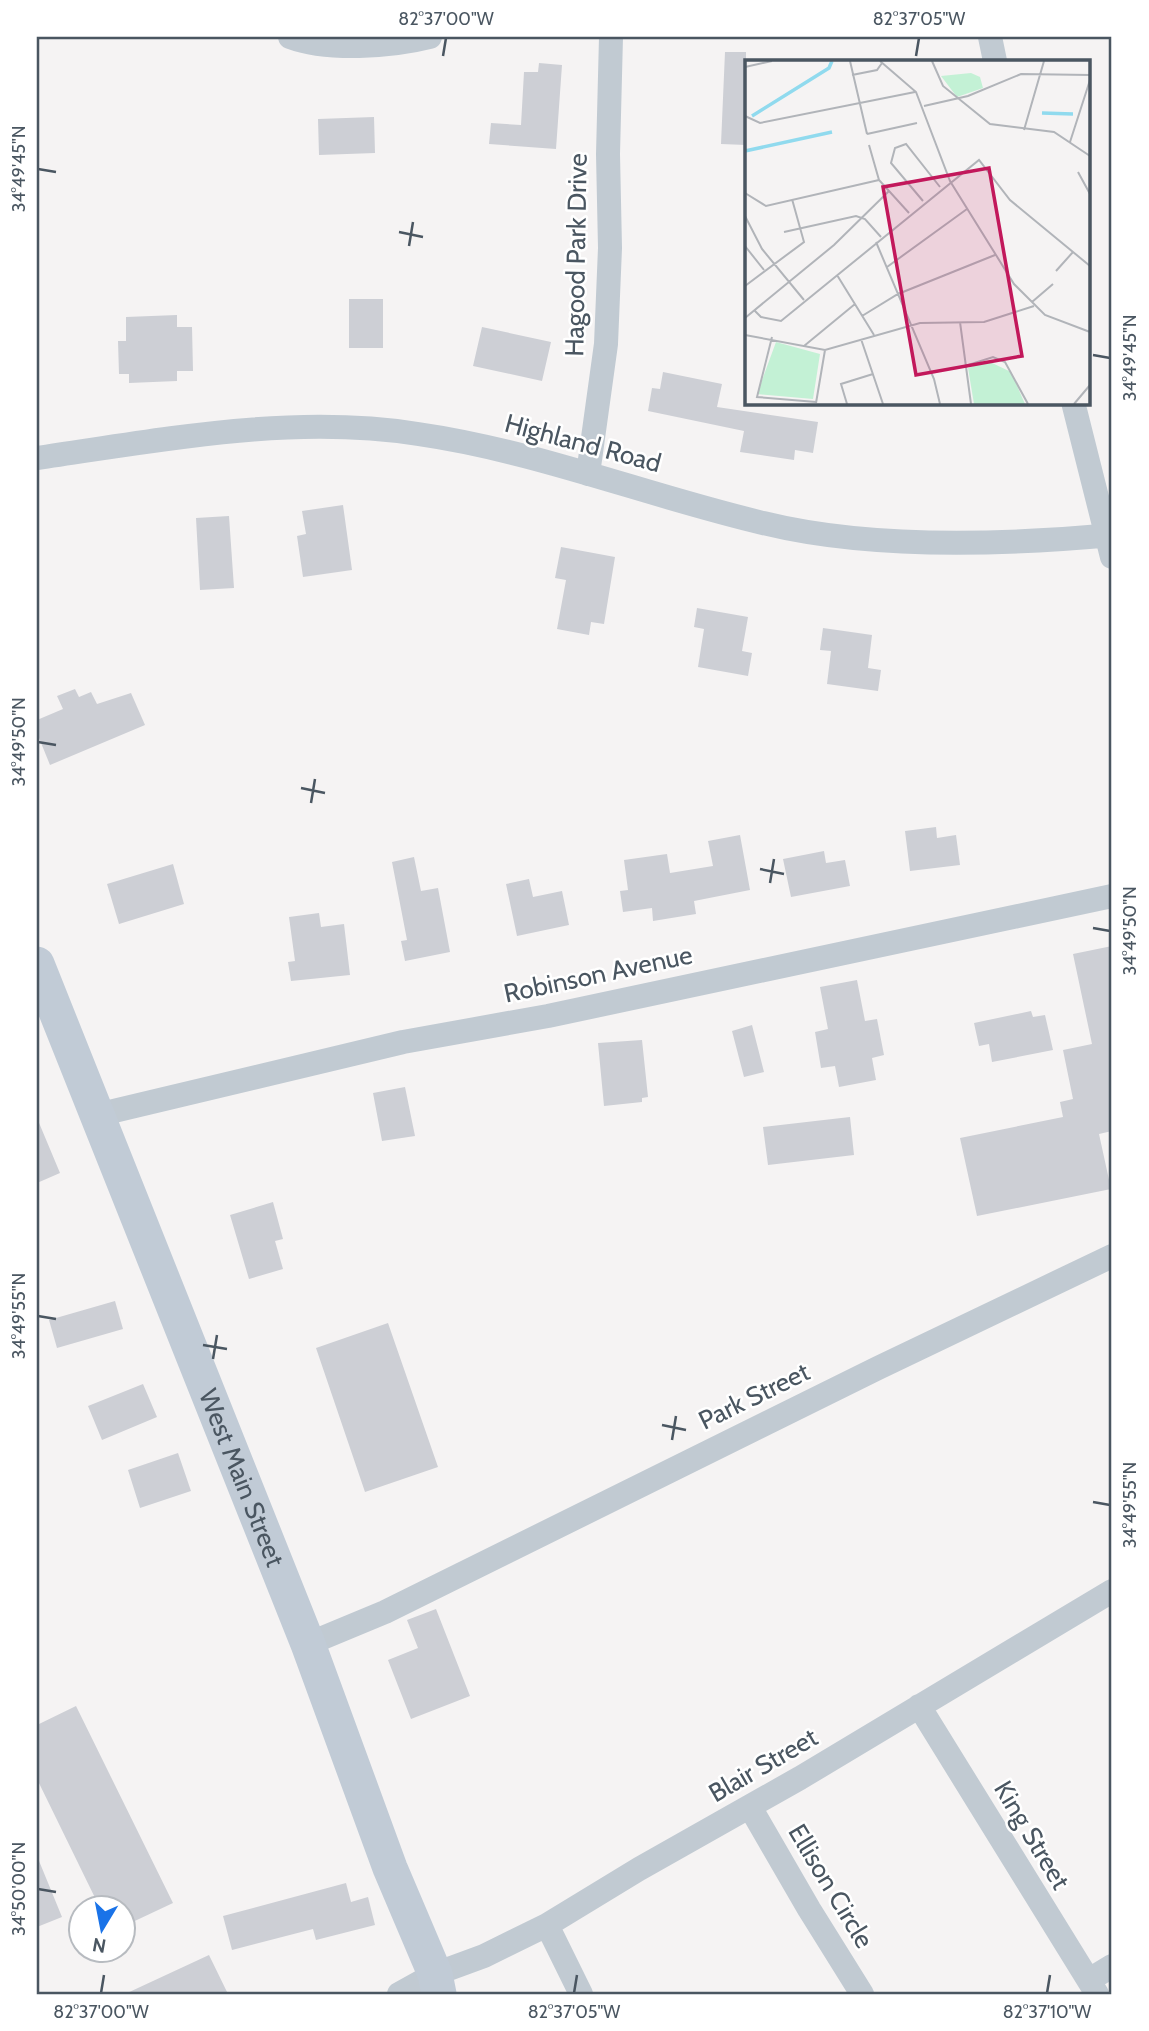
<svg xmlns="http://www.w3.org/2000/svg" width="1149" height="2031" viewBox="0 0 1149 2031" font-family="Cabin,sans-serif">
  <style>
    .building { fill: #cdcfd5 }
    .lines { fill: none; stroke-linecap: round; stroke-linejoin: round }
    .minor { stroke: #c1cad2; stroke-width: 24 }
    .secondary { stroke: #c1cbd6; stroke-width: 35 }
    .ticks { fill: none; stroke: #4a5661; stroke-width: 2.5 }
    .labels { text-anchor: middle; stroke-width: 5; stroke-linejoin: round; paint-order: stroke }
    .street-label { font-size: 26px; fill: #4a5661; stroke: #fff }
    .inset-river { fill: none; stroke: #90daee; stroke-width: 3.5 }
    .inset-road { fill: none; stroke: #b1b4b9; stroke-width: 2 }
    .view { fill: #c2185b; fill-opacity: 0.15; stroke: #c2185b; stroke-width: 3.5 }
    .inset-edge { fill: none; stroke: #4a5661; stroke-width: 3.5 }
    .neatline { fill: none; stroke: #4a5661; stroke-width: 2.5 }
    .ticks-label { font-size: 18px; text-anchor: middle; fill: #4a5661 }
  </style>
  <rect width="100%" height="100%" fill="#f5f3f3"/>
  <path class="building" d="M 725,52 L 746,52 L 746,145 L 721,144 Z
    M 539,63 L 562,65 L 556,149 L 489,144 L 491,123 L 521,125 L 524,72 L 538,72 Z
    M 374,117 L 375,153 L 319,155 L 318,119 Z
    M 349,299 L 383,299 L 383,348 L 349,348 Z
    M 177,315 L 177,327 L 192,327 L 193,371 L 177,371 L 177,381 L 129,383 L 129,374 L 119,374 L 118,341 L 126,341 L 126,317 Z
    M 482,327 L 551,342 L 542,381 L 473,366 Z
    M 663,372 L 722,384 L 717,407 L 818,422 L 813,453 L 795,450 L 794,460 L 740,452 L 744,431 L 648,411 L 652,388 L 660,389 Z
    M 343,505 L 352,570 L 303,577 L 297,536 L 306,534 L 302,511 Z
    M 229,516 L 234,588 L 200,590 L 196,518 Z
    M 561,547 L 615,557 L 604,624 L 591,622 L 589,635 L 557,629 L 566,580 L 555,578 Z
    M 697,608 L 748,617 L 742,651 L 752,653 L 748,676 L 698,667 L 704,629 L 694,627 Z
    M 823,628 L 872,635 L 868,668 L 881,670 L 878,691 L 827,684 L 831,651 L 820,650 Z
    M 75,689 L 79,697 L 91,692 L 97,704 L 131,693 L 145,725 L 50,765 L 37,733 L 37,720 L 63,709 L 57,696 Z
    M 936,827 L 937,838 L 956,835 L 960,865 L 910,871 L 905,831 Z
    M 740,835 L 750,890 L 694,901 L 696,914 L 653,921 L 652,908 L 623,912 L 620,891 L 628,890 L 624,860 L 667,854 L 670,873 L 713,866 L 708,841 Z
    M 824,851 L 826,863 L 845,860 L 850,886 L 791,897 L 783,859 Z
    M 414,857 L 421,891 L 438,888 L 450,952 L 405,961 L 401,941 L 407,940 L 392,862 Z
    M 173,864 L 184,904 L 119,924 L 107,884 Z
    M 529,879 L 533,897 L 562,891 L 569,925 L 517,936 L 506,884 Z
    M 319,913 L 321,927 L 344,924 L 350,975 L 291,981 L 288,962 L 295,961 L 289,917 Z
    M 1112,946 L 1112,1131 L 1099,1134 L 1111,1189 L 977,1216 L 960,1138 L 1063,1117 L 1060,1102 L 1073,1099 L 1063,1050 L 1092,1044 L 1073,954 Z
    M 857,980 L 865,1021 L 877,1019 L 884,1055 L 872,1058 L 876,1080 L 839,1087 L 835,1066 L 821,1068 L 815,1032 L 828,1029 L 820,987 Z
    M 1031,1011 L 1033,1017 L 1045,1015 L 1053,1050 L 992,1062 L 989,1044 L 979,1046 L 974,1023 Z
    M 752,1025 L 764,1072 L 744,1077 L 732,1031 Z
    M 642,1040 L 648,1097 L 642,1098 L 642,1102 L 604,1106 L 598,1043 Z
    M 405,1087 L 415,1136 L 382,1141 L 373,1093 Z
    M 850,1117 L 854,1155 L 768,1165 L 763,1127 Z
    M 37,1118 L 60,1173 L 37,1183 Z
    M 273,1202 L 283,1239 L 275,1241 L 283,1269 L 249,1279 L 230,1215 Z
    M 115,1301 L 123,1329 L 57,1348 L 49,1320 Z
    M 388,1323 L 438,1467 L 365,1492 L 316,1348 Z
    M 143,1384 L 157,1417 L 102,1440 L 88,1406 Z
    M 178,1453 L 191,1491 L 140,1508 L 128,1470 Z
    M 436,1609 L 470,1696 L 411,1719 L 388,1660 L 418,1648 L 407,1620 Z
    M 76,1706 L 173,1903 L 122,1927 L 122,1908 L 100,1908 L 37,1779 L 37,1725 Z
    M 37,1856 L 62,1917 L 37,1927 Z
    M 346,1883 L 351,1902 L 368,1897 L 375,1925 L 316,1940 L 313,1929 L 232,1950 L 223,1916 Z
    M 209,1955 L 228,1994 L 125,1994 Z"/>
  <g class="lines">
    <path class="minor" d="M 290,37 C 327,51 391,47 430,37
      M 990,37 L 995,61
      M 1073,402 L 1112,557
      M 37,458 C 162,440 291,414 418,434 C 536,451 648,496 763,523 C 868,549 1004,545 1112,535
      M 588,474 L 606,344 L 610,248 L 608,154 L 611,37
      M 97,1115 L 403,1042 L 548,1016 L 1112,896
      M 308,1644 L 385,1612 L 878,1368 L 1112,1256
      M 919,1706 L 1097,1994
      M 750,1807 L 809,1909 L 862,1994
      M 547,1925 L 581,1994
      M 1089,1980 L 1112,1966
      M 399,1994 L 435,1974 L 484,1956 L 547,1925 L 639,1869 L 800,1778 L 1112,1591"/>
    <path class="secondary" id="s1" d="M 37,964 L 308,1644 L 390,1868 L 435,1974 L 439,1994"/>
  </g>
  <path class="ticks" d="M 443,56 L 446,38M 916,56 L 919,38M 38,169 L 56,172M 399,232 L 423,237M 409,246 L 413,222M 1093,355 L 1110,358M 38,742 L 56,745M 301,788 L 325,793M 311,803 L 315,779M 760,869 L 784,874M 770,883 L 774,859M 1093,928 L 1110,931M 38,1316 L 56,1319M 203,1345 L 227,1349M 213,1359 L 217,1335M 662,1425 L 686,1430M 672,1440 L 676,1416M 1093,1502 L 1110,1505M 38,1889 L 56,1892M 101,1993 L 104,1975M 574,1993 L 577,1975M 1047,1993 L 1050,1975"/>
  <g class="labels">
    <g class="street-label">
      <text transform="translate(576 255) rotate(-89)" y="9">Hagood Park Drive</text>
      <text transform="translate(583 443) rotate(15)" y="9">Highland Road</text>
      <text transform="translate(598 974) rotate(-12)" y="9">Robinson Avenue</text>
      <text transform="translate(754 1396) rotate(-26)" y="9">Park Street</text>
      <text dy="9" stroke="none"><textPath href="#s1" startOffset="553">West Main Street</textPath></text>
      <text transform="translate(763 1765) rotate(-30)" y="9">Blair Street</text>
      <text transform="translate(1032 1835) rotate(59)" y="9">King Street</text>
      <text transform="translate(831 1886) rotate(59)" y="9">Ellison Circle</text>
    </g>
  </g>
  <g transform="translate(745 60)">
    <rect width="345" height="345" fill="#f5f3f3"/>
    <path d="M 226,13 L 235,17 L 238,28 L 212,37 L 196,16 ZM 31,282 L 75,294 L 68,339 L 12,334 ZM 243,301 L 266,312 L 280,344 L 229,344 L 223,308 Z" fill="#c3f1d5"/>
    <path class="inset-river" d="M 297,53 L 328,54M 7,56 L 84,8 L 87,1M 0,91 L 87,72"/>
    <path class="inset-road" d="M 105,1 L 122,74M 135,1 L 171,32 L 205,121 L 269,224 L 300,255 L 345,272M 187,1 L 198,26 L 245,64 L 309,72 L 345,96M 0,7 L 27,1M 107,15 L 132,10 L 137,3M 179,46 L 223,36 L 276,14 L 345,15M 0,56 L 15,63 L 170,32M 279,70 L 299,1M 122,74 L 172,63M 325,82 L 345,20M 124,85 L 134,120 L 164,153M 333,112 L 345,134M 0,133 L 21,146 L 134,120M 178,141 L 146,103 L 150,88 L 161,84 L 195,127M 0,156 L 17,189 L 59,240M 39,172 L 111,156 L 120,159 L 136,177M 131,182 L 189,319 L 195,344M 0,186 L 19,210M 142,207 L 222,149M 311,211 L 328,192M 92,215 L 129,275M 0,226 L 59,182 L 47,139M 287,242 L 308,224M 10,251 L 16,257 L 36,261 L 234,100 L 265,140 L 345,206M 117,256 L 153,234 L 250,195M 0,258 L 89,185 L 144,131M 215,262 L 226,344M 0,275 L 80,290 L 175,263 L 239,262 L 289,246M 27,277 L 12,337 L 71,342M 116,279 L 138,344M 59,286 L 110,244M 220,306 L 248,297 L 260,302 L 283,344M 71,343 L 80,290M 102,344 L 96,324 L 128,314M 329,344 L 345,325"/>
    <path class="view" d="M 244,108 L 277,296 L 171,315 L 138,127 Z"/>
    <rect width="345" height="345" class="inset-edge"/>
  </g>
  <rect width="1149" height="2031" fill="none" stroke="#ffffff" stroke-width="77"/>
  <g transform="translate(102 1929) rotate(190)"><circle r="33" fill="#ffffff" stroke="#b7bbc0" stroke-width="2"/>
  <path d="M0-5L12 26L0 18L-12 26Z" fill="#1a73e8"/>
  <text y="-10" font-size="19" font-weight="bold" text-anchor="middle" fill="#4a5661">N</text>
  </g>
  <rect x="38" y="38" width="1072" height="1955" class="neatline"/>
  <g class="ticks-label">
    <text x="446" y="25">82°37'00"W</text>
    <text x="919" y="25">82°37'05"W</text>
    <text transform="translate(19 169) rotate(-90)" y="6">34°49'45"N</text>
    <text transform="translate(1130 358) rotate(-90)" y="6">34°49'45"N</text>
    <text transform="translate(19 742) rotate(-90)" y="6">34°49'50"N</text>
    <text transform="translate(1130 931) rotate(-90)" y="6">34°49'50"N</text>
    <text transform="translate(19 1316) rotate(-90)" y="6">34°49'55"N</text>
    <text transform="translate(1130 1505) rotate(-90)" y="6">34°49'55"N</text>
    <text transform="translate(19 1889) rotate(-90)" y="6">34°50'00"N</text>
    <text x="101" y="2018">82°37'00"W</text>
    <text x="574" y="2018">82°37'05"W</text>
    <text x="1047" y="2018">82°37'10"W</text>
  </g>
</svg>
